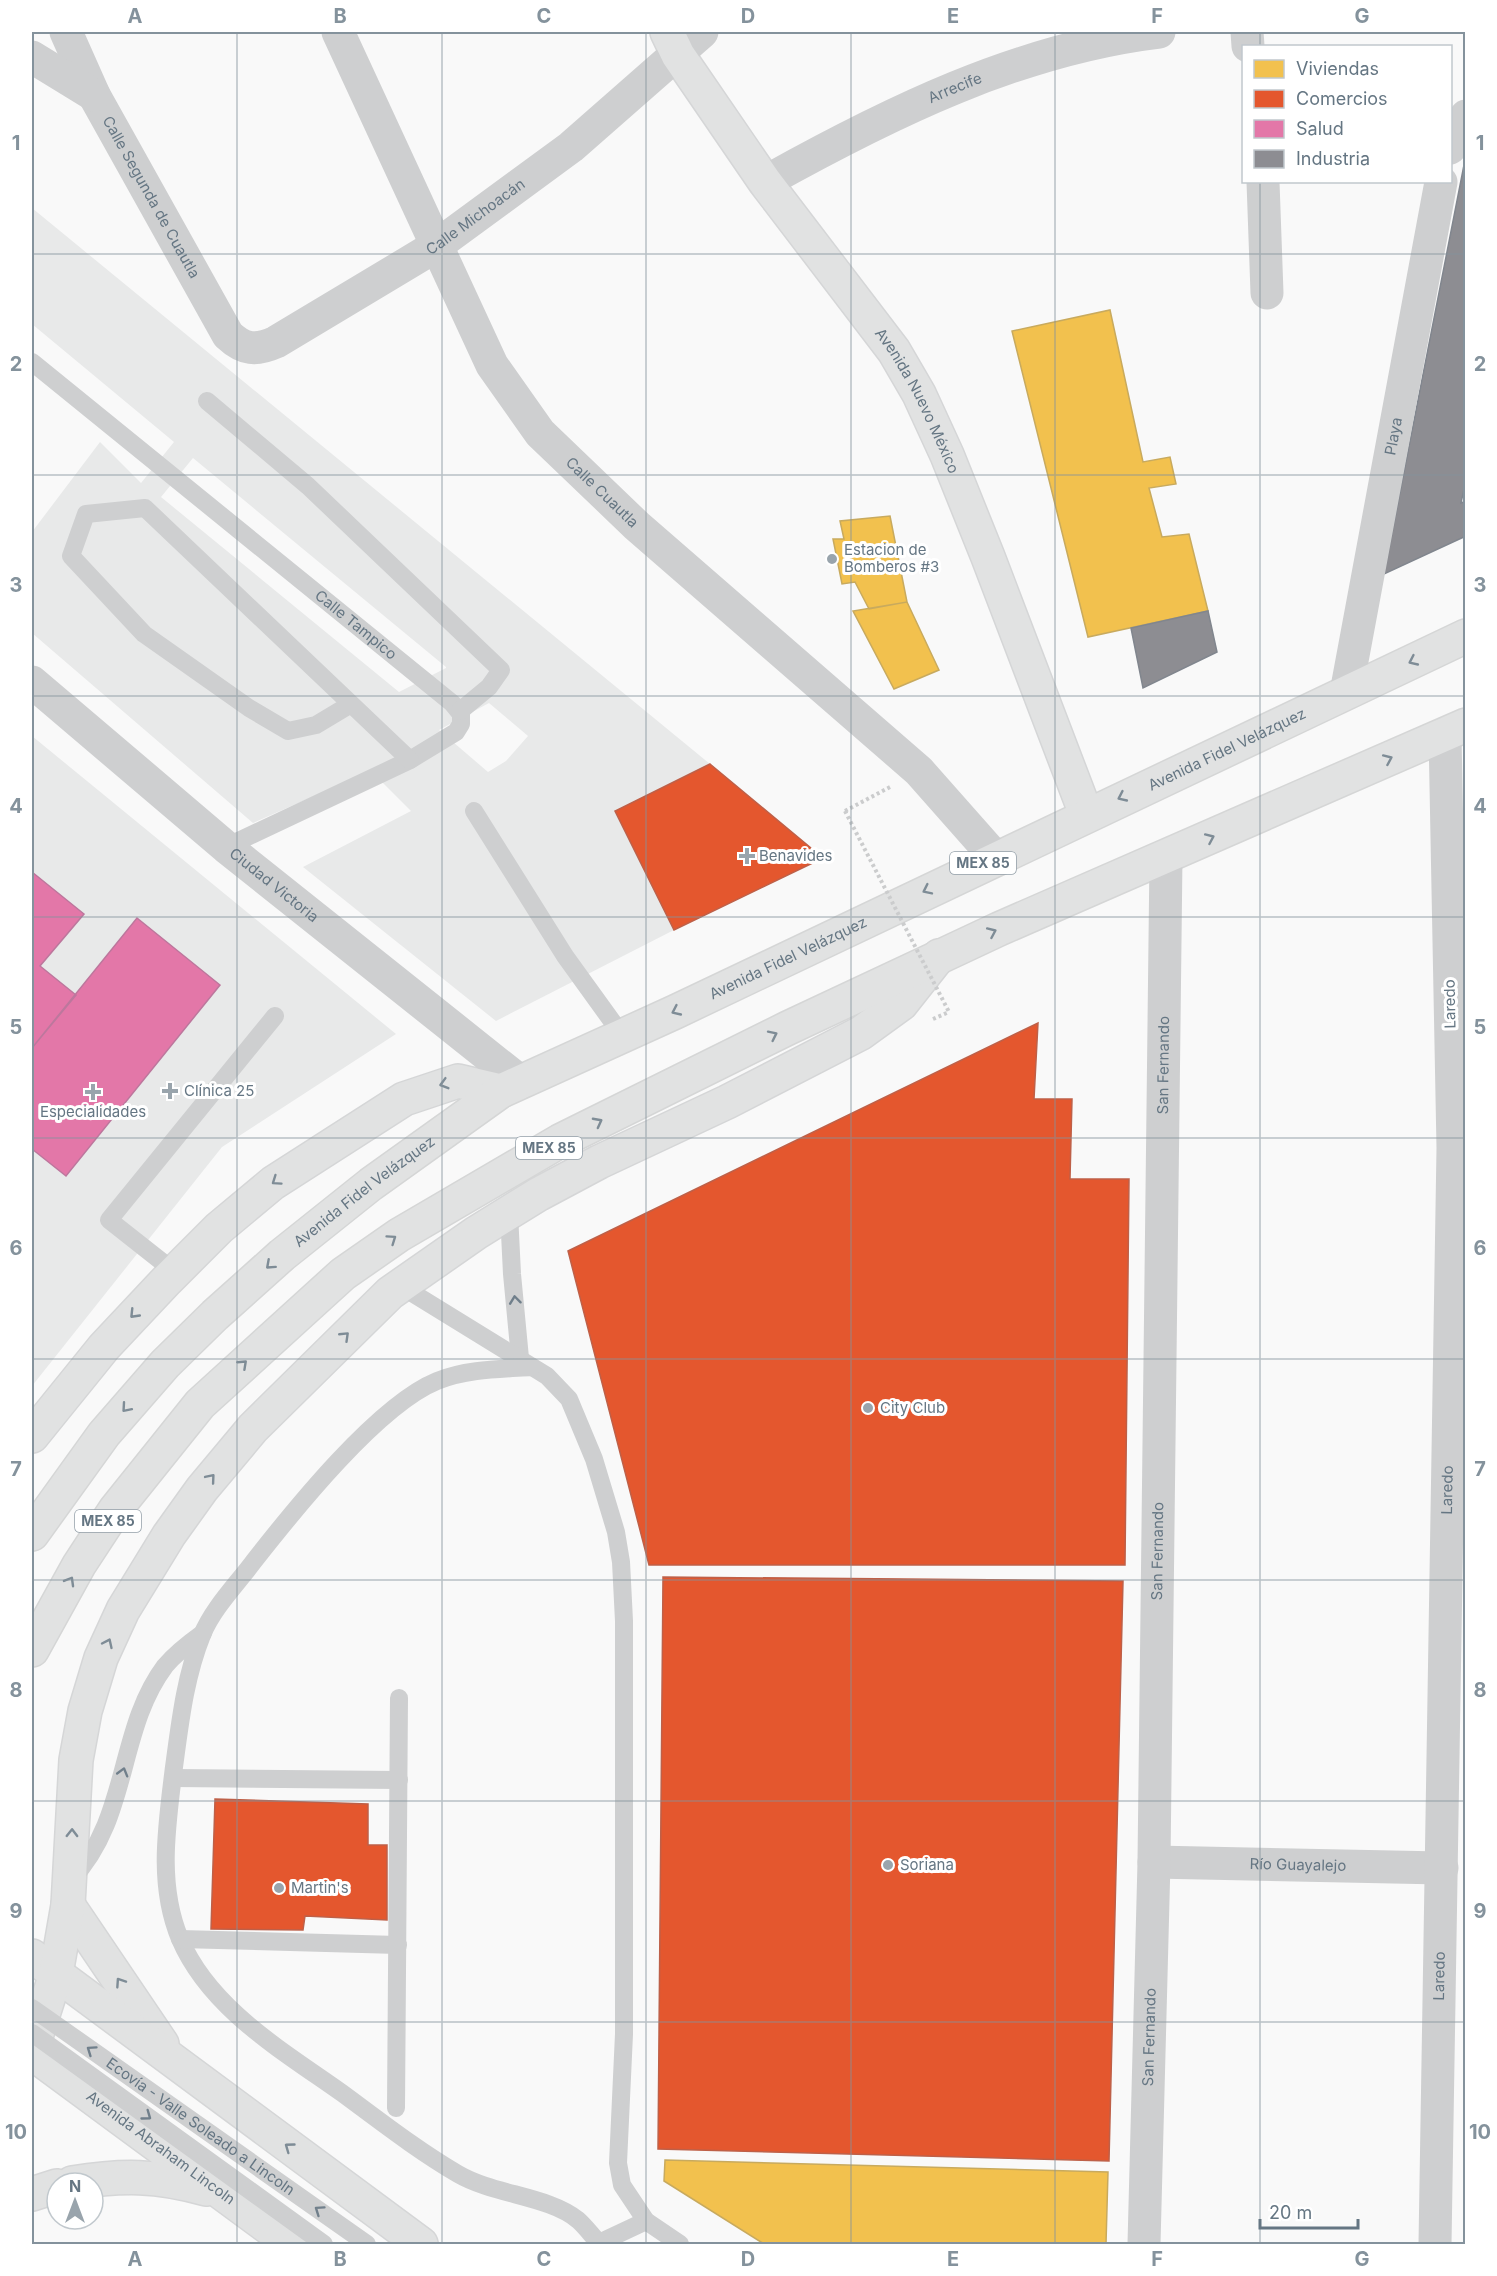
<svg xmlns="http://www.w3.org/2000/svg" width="1497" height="2276" viewBox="0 0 1497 2276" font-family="Inter,sans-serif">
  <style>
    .built { fill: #e8e9e9; fill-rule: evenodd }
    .homes { fill: #f2c14e; stroke: #c8aa5e; stroke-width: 1.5 }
    .shops { fill: #e4572e; stroke: #be6048; stroke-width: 1.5 }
    .health { fill: #e377a8; stroke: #bd779d; stroke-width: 1.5 }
    .industry { fill: #8d8d92; stroke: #81868e; stroke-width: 1.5 }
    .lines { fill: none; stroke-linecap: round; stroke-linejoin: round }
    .secondary-casing { stroke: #d5d6d7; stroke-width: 36 }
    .highway-casing { stroke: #d5d6d6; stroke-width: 36 }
    .path { stroke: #cbcccd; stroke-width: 4; stroke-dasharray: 3 3; stroke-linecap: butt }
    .lane { stroke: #cecfd0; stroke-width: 18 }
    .street { stroke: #cecfd0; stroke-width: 33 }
    .secondary { stroke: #e1e2e2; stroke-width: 33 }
    .highway { stroke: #e1e2e2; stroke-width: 33 }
    .path-bridge { stroke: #cbcccd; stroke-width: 4; stroke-dasharray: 3 3; stroke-linecap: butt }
    .lane-bridge { stroke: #cecfd0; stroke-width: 18 }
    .oneway { stroke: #7e8c96 }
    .oneway2 { stroke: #707f8b }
    .grid { fill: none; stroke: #84929c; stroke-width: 1.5; stroke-opacity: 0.55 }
    .poi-dot { fill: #99a4ac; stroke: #fff; stroke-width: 2 }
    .labels { text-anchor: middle; stroke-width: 6; stroke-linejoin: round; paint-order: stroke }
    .shield { fill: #fff; stroke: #939fa8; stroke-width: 1.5 }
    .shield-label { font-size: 14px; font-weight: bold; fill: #657683 }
    .street-label { font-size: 15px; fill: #657683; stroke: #fff }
    .poi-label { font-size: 15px; fill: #657683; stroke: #fff; text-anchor: start }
    .neatline { fill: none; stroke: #84929c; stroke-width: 2 }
    .grid-label { font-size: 20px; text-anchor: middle; font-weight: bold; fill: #84929c }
  </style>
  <rect width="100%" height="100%" fill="#f9f9f9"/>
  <path class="built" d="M 32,208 L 710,764 L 615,811 L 674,930 L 496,1021 L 303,867 L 411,811 L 371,771 L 253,823 L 32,633 L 32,532 L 100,442 L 141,483 L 174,442 L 32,324 ZM 193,458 L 446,667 L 446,668 L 399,692 L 161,497 ZM 489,703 L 528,736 L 506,761 L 488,772 L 439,730 Z
    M 32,736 L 396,1034 L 222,1147 L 32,1386 Z"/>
  <path class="homes" d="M 1110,310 L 1143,462 L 1170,457 L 1176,484 L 1149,488 L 1162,537 L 1189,534 L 1208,611 L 1088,637 L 1012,331 Z
    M 890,516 L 907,602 L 869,609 L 855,582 L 842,584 L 833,539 L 844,539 L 840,521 Z
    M 907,602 L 939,670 L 894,689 L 853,611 Z
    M 665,2160 L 1108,2172 L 1106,2244 L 764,2244 L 664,2181 Z"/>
  <path class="shops" d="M 710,764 L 823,858 L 674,930 L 615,811 Z
    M 1038,1023 L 1034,1099 L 1072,1099 L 1070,1179 L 1129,1179 L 1125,1565 L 649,1565 L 568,1251 Z
    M 663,1577 L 1123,1581 L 1109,2161 L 658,2149 Z
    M 215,1799 L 368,1804 L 368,1845 L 387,1845 L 387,1920 L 305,1916 L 303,1930 L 211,1929 Z"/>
  <path class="health" d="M 32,872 L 84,914 L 40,966 L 76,995 L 32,1048 Z
    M 137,918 L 220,985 L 66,1176 L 32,1149 L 32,1048 Z"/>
  <path class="industry" d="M 1464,165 L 1466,480 L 1461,503 L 1466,501 L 1466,536 L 1384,574 Z
    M 1208,611 L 1217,652 L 1143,688 L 1131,628 Z"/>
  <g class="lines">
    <defs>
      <g id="secondary">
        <path id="s10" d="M 667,32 L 678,55 L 765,182 L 894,351 L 919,394 L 947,455 L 988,557 L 1086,814"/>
        <path d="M 32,1436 L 104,1347 L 167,1280 L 219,1228 L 273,1183 L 404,1099 L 458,1081 L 501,1091"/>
        <path d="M 68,1905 L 162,2044"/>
        <path d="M 32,1956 L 421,2244"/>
        <path d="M 32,2049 L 56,1974 L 68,1905 L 76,1760 L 85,1711 L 101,1658 L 123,1610 L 169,1535 L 202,1489 L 253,1428 L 390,1293 L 476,1233 L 539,1194 L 599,1162 L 727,1102 L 861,1033 L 901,1004 L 939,956"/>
        <path id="s11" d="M 32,2053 L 291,2244"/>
        <path d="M 72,2183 C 122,2175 157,2175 206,2189"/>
        <path d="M 32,2194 L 57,2186"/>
      </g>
      <g id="highway">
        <path id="s12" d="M 32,1534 L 104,1434 L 165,1364 L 215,1315 L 282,1255 L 371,1184 L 501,1091 L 675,1012 L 1466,636"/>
        <path d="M 32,1650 L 79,1565 L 115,1510 L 200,1404 L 343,1274 L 399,1235 L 560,1141 L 788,1028 L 999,929 L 1466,725"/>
      </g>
    </defs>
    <use href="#secondary" class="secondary-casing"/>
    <use href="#highway" class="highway-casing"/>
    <path class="path" d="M 845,811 L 890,787
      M 933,1019 L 949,1012"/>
    <g class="lane">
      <path id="s1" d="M 32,362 L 452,703 L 461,714 L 461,724 L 456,732 L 410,760 L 226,847"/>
      <path d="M 207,401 L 308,486 L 501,670 L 489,687 L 460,711"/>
      <path d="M 351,704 L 316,725 L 288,731 L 249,708 L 144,634 L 71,556 L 86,514 L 145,508 L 410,760"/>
      <path d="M 474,811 L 565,956 L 622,1035"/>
      <path d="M 509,1213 L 512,1274 L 520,1358"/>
      <path d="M 175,1272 L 109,1220 L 275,1016"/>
      <path d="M 401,1286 L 547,1376 L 569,1399 L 594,1459 L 616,1532 L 621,1562 L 624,1621 L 624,2034 L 618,2163 L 622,2185 L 646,2221 L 680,2244"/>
      <path d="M 532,1367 C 501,1369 466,1369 437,1381 C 378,1405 294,1510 254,1561 C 237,1584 213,1608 202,1635 C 185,1677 180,1723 174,1767 C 167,1825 157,1884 180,1939 C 210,2009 283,2051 342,2093 C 380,2121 417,2150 458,2174 C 494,2195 549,2196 578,2220 C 586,2227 593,2237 600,2244"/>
      <path d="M 173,1778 L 399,1780"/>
      <path d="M 71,1880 C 130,1818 117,1730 165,1666 C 176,1653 189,1643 203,1633"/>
      <path d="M 180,1939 L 398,1945"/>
      <path d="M 396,2108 L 399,1698"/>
      <path d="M 597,2244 L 646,2221"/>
    </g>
    <g class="street">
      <path id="s2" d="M 66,32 L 94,95 L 228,335 C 244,350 256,351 276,342 L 436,246 L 571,147 L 702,32"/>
      <path id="s3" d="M 338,32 L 492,365 L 540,433 L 637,526 L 919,771 L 995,857"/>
      <path d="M 1247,32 L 1248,46"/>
      <path d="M 32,57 L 94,95"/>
      <path d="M 1450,148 L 1466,116"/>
      <path id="s4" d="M 765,182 C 887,114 1018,49 1159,32"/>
      <path d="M 1263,182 L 1267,293"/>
      <path id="s5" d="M 32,682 L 226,847 L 521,1082"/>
      <path id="s6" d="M 1346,693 L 1441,182"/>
      <path id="s7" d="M 1154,1862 L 1442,1868"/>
      <path id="s8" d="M 1144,2244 L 1154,1862 L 1166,857"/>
      <path id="s9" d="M 1435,2244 L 1453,1148 L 1445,734"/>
    </g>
    <use href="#secondary" class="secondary"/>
    <use href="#highway" class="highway"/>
    <path class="path-bridge" d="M 845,811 L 949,1012"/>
    <g class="lane-bridge">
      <path id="s13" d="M 32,2008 L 367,2244"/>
      <path d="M 32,2033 L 324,2244"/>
    </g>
  </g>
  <defs><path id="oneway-chevron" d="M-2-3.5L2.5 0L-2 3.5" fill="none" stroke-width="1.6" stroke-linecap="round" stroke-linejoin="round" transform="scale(1.5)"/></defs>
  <g class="oneway">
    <use href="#oneway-chevron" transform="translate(1413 661) rotate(155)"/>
    <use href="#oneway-chevron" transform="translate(1388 759) rotate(-24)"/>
    <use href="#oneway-chevron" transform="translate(1122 797) rotate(155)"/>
    <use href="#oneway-chevron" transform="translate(1210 838) rotate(-24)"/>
    <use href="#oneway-chevron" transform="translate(927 890) rotate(154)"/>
    <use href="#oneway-chevron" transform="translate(992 932) rotate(-24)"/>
    <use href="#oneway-chevron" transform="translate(676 1011) rotate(155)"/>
    <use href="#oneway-chevron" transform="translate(773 1035) rotate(-26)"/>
    <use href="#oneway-chevron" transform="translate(444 1084) rotate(164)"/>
    <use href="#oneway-chevron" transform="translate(598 1122) rotate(-28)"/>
    <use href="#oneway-chevron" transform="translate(276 1181) rotate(145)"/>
    <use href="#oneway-chevron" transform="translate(392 1239) rotate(-35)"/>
    <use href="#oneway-chevron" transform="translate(270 1265) rotate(138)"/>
    <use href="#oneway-chevron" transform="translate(134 1314) rotate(134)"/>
    <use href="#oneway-chevron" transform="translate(345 1336) rotate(-44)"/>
    <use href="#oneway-chevron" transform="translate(243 1364) rotate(-43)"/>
    <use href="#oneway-chevron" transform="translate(126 1408) rotate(131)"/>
    <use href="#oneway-chevron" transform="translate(211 1478) rotate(-50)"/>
    <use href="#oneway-chevron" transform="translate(70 1581) rotate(-60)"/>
    <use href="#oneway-chevron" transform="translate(108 1643) rotate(-65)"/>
    <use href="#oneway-chevron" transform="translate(72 1833) rotate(-89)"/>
    <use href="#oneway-chevron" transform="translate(120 1982) rotate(-124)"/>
    <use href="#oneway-chevron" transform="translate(289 2147) rotate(-144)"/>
  </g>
  <g class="oneway2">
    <use href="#oneway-chevron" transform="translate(515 1300) rotate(-97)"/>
    <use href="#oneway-chevron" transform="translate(123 1772) rotate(-74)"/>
    <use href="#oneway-chevron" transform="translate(91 2050) rotate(-145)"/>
    <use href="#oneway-chevron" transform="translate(147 2116) rotate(36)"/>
    <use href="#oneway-chevron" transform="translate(319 2210) rotate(-145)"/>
  </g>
  <path class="grid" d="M 237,32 L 237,2244M 442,32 L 442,2244M 646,32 L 646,2244M 851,32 L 851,2244M 1055,32 L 1055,2244M 1260,32 L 1260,46M 1260,182 L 1260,2244M 32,254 L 1466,254M 32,475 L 1466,475M 32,696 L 1466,696M 32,917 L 1466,917M 32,1138 L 1466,1138M 32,1359 L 1466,1359M 32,1580 L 1466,1580M 32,1801 L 1466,1801M 32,2022 L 1466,2022"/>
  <g class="poi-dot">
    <circle cx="832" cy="559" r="6"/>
    <path d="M744 847h6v6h6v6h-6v6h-6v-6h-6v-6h6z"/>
    <path d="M167 1082h6v6h6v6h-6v6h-6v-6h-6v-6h6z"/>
    <path d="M90 1083h6v6h6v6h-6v6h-6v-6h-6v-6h6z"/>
    <circle cx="868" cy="1408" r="6"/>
    <circle cx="888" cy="1865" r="6"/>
    <circle cx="279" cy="1888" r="6"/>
  </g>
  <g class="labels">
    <g class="shield">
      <rect x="950" y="852" width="66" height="22" rx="4.5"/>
      <rect x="516" y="1137" width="66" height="22" rx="4.5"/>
      <rect x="75" y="1510" width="66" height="22" rx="4.5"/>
    </g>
    <g class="shield-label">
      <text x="983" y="868">MEX 85</text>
      <text x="549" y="1153">MEX 85</text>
      <text x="108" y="1526">MEX 85</text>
    </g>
    <g class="street-label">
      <text dy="5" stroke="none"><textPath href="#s4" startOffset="212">Arrecife</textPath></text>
      <text dy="5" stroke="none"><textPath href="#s2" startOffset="186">Calle Segunda de Cuautla</textPath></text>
      <text dy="5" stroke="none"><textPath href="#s2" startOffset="632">Calle Michoacán</textPath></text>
      <text dy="5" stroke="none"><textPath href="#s10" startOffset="447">Avenida Nuevo México</textPath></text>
      <text dy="5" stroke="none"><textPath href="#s6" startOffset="261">Playa</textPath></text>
      <text dy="5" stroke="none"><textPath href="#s3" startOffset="536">Calle Cuautla</textPath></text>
      <text dy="5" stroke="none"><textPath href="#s1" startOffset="417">Calle Tampico</textPath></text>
      <text dy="5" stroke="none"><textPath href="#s12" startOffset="1452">Avenida Fidel Velázquez</textPath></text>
      <text dy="5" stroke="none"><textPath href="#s5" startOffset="316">Ciudad Victoria</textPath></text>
      <text dy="5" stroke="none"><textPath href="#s12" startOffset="966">Avenida Fidel Velázquez</textPath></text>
      <text transform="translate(1450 1004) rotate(-91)" y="5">Laredo</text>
      <text dy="5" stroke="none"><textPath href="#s8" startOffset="1179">San Fernando</textPath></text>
      <text dy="5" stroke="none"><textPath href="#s12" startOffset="480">Avenida Fidel Velázquez</textPath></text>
      <text dy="5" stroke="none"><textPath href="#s9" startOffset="754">Laredo</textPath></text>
      <text dy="5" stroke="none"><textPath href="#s8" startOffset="693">San Fernando</textPath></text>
      <text dy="5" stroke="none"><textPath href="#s7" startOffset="144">Río Guayalejo</textPath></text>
      <text dy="5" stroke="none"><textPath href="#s9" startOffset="268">Laredo</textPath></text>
      <text dy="5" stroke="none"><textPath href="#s8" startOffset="207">San Fernando</textPath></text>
      <text dy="5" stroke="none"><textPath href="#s13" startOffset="206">Ecovía - Valle Soleado a Lincoln</textPath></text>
      <text dy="5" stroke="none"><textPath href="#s11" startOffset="160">Avenida Abraham Lincoln</textPath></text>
    </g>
    <g class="poi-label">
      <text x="844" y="555">Estacion de<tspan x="844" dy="17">Bomberos #3</tspan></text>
      <text x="759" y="861">Benavides</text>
      <text x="184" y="1096">Clínica 25</text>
      <text x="93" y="1117" text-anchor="middle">Especialidades</text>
      <text x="880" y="1413">City Club</text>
      <text x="900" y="1870">Soriana</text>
      <text x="291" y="1893">Martin's</text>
    </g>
  </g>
  <rect width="1497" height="2276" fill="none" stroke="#ffffff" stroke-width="66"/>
  <rect x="1242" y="45" width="210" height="138" fill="#ffffff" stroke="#c1c8cd" stroke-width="1.5"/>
  <rect x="1254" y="60" width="30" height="18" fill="#f2c14e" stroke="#c1c8cd" stroke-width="1.5"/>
  <text x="1296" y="75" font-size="18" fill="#657683">Viviendas</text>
  <rect x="1254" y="90" width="30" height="18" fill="#e4572e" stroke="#c1c8cd" stroke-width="1.5"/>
  <text x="1296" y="105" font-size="18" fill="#657683">Comercios</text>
  <rect x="1254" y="120" width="30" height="18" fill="#e377a8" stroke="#c1c8cd" stroke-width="1.5"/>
  <text x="1296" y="135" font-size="18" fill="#657683">Salud</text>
  <rect x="1254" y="150" width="30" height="18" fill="#8d8d92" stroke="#c1c8cd" stroke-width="1.5"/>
  <text x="1296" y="165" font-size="18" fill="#657683">Industria</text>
  <g transform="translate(75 2201)"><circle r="28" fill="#ffffff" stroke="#c1c8cd" stroke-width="1.5"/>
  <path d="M0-4.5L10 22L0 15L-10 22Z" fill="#99a4ac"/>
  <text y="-9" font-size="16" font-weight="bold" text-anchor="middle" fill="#657683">N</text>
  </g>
  <path d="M1260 2219v9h98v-9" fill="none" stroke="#657683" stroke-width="3"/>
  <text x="1269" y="2219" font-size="18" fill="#657683" stroke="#ffffff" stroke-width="4.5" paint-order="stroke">20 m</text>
  <rect x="33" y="33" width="1431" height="2210" class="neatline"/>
  <g class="grid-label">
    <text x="135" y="23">A</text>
    <text x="340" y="23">B</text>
    <text x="544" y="23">C</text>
    <text x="748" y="23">D</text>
    <text x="953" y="23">E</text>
    <text x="1157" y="23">F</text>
    <text x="1362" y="23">G</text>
    <text x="16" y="150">1</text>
    <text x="1480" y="150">1</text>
    <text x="16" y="371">2</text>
    <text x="1480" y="371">2</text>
    <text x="16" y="592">3</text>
    <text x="1480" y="592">3</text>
    <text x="16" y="813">4</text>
    <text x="1480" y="813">4</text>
    <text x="16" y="1034">5</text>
    <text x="1480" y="1034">5</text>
    <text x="16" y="1255">6</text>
    <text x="1480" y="1255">6</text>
    <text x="16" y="1476">7</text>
    <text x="1480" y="1476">7</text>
    <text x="16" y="1697">8</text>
    <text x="1480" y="1697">8</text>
    <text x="16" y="1918">9</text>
    <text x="1480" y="1918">9</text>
    <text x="16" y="2139">10</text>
    <text x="1480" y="2139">10</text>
    <text x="135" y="2266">A</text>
    <text x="340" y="2266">B</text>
    <text x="544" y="2266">C</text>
    <text x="748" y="2266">D</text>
    <text x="953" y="2266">E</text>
    <text x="1157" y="2266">F</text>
    <text x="1362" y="2266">G</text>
  </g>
</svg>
